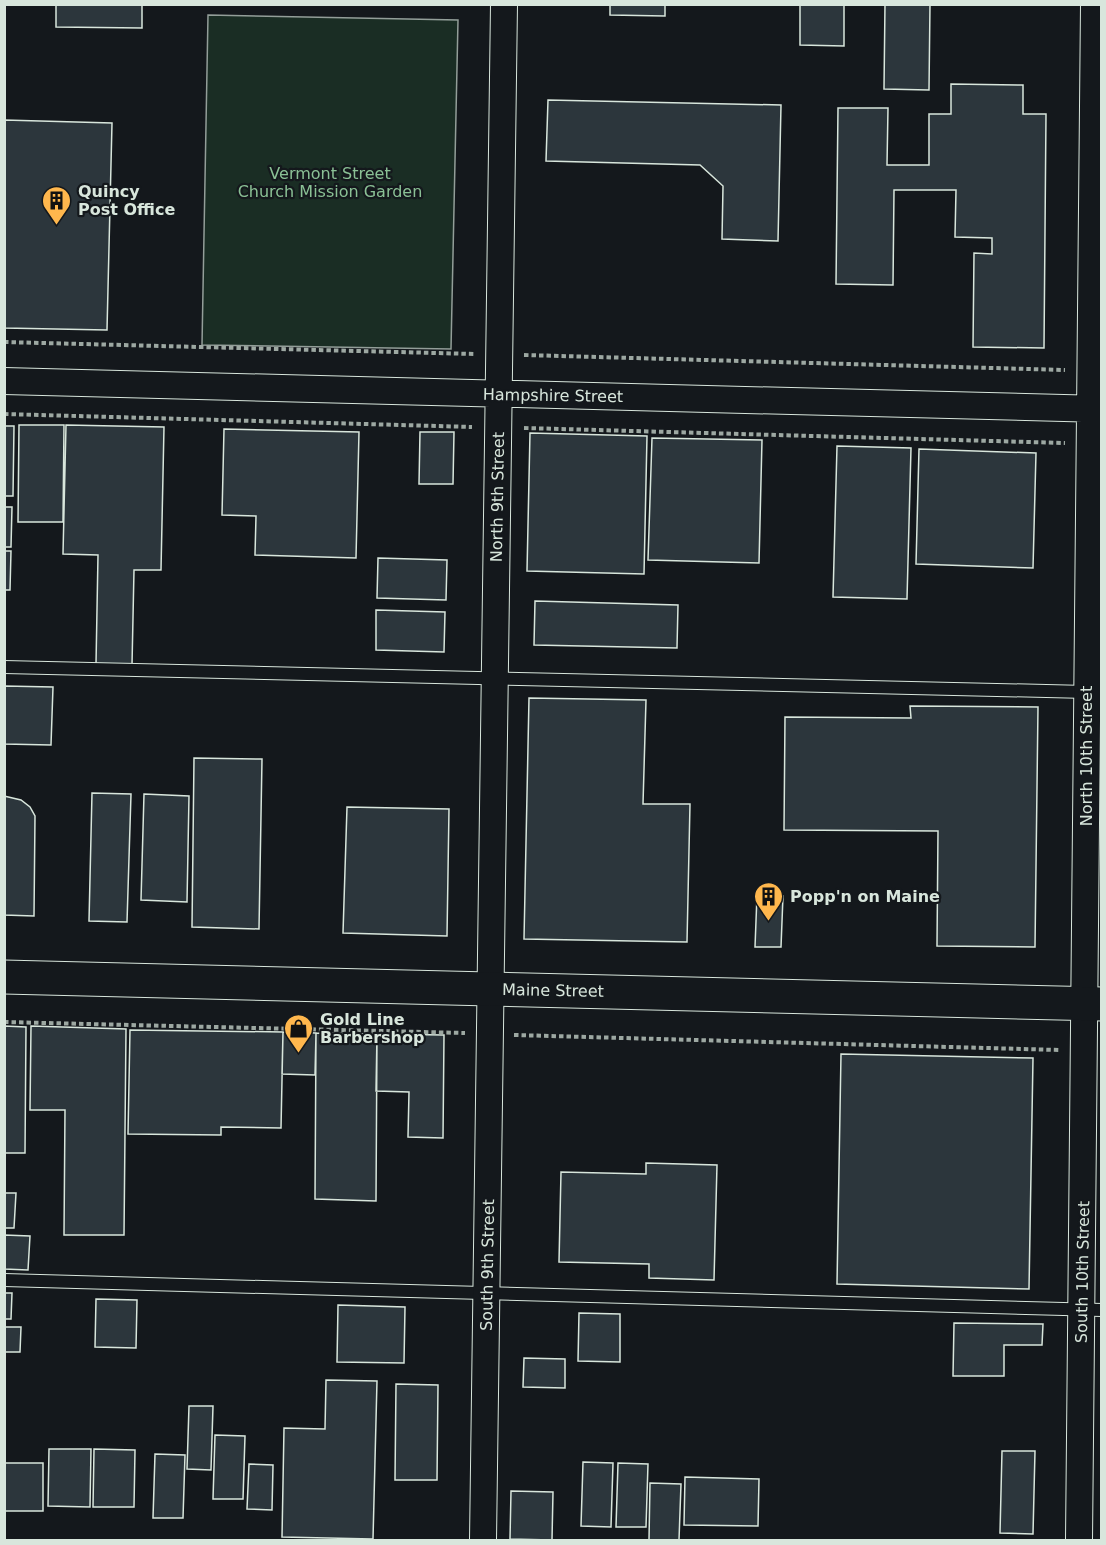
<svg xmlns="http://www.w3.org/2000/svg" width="1106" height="1545" viewBox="0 0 1106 1545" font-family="'DejaVu Sans',sans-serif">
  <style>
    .green { fill: #1a2d24; stroke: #939e99; stroke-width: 1.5 }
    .building { fill: #2c363c; stroke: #d8e6dc; stroke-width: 1.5 }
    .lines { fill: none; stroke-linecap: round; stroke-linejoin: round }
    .lane-casing { stroke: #d8e6dc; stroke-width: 14 }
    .street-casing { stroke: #d8e6dc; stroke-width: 28 }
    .secondary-casing { stroke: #d8e6dc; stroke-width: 35 }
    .path { stroke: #9da8a2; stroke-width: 4; stroke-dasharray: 4.5 3; stroke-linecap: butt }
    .lane { stroke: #14181c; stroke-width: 12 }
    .street { stroke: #14181c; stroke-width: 26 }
    .secondary { stroke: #14181c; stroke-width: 33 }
    .labels { text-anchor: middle; stroke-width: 4.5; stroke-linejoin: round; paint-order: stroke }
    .park-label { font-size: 16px; fill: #8ac095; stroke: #14181c }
    .poi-label { font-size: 16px; font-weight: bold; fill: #d8e6dc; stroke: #14181c; text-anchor: start }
    .street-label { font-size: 16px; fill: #d8e6dc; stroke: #14181c }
  </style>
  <rect width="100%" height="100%" fill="#14181c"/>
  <path class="green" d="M 208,15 L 458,20 L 451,349 L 202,345 Z"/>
  <path class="building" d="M 56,4 L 142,4 L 142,28 L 56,27 Z
    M 610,4 L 665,4 L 665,16 L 610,15 Z
    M 800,4 L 844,4 L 844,46 L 800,45 Z
    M 885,4 L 930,4 L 929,90 L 884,89 Z
    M 951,84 L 1023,85 L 1023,114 L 1046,114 L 1044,348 L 973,347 L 974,253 L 992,254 L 992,238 L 955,237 L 956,190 L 894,190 L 893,285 L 836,284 L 838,108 L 888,108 L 887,165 L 929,165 L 929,114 L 951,114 Z
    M 548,100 L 781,105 L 778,241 L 722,239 L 723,186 L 700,165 L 546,161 Z
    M 4,120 L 112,123 L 107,330 L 4,328 Z
    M 19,425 L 64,425 L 63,522 L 18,522 Z
    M 66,425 L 164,427 L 161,570 L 134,570 L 132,665 L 96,664 L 98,555 L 63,554 Z
    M 4,426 L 14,426 L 13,496 L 4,496 Z
    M 224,429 L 359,432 L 356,558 L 255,555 L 256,516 L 222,515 Z
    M 420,432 L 454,432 L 453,484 L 419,484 Z
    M 530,433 L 647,436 L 644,574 L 527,571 Z
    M 652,438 L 762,440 L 759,563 L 648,560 Z
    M 837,446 L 911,448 L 907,599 L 833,597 Z
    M 919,449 L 1036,453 L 1033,568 L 916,564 Z
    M 4,507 L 12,507 L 11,547 L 4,547 Z
    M 4,551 L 11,551 L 10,590 L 4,590 Z
    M 378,558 L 447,560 L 446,600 L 377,598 Z
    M 535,601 L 678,605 L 677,648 L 534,645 Z
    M 376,610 L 445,612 L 444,652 L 376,650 Z
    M 4,686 L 53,687 L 51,745 L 4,744 Z
    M 529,698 L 646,700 L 643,804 L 690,804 L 687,942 L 524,939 Z
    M 910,706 L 1038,707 L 1035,947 L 937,946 L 938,831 L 784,830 L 785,717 L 911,718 Z
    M 194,758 L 262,759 L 259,929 L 192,927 Z
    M 92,793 L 131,794 L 127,922 L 89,921 Z
    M 144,794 L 189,796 L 187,902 L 141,900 Z
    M 4,796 L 21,800 L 30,807 L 35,816 L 34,916 L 4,915 Z
    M 347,807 L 449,809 L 447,936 L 343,933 Z
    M 757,895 L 783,896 L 781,947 L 755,947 Z
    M 4,1026 L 26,1027 L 25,1153 L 4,1153 Z
    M 31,1026 L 126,1029 L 124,1235 L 64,1235 L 65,1110 L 30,1110 Z
    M 130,1030 L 283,1032 L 281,1128 L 221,1127 L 221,1135 L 128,1134 Z
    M 283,1032 L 316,1033 L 315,1075 L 282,1074 Z
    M 316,1033 L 377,1034 L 376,1201 L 315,1199 Z
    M 377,1034 L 444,1035 L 443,1138 L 408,1137 L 409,1092 L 376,1091 Z
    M 841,1054 L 1033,1058 L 1029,1289 L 837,1284 Z
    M 646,1163 L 717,1165 L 714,1280 L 649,1278 L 649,1264 L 559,1262 L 561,1172 L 646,1174 Z
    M 4,1193 L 16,1193 L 14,1228 L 4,1228 Z
    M 4,1235 L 30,1236 L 28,1270 L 4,1269 Z
    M 4,1293 L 12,1293 L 11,1319 L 4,1319 Z
    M 96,1299 L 137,1300 L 136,1348 L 95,1347 Z
    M 338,1305 L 405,1307 L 404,1363 L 337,1362 Z
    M 579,1313 L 620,1314 L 620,1362 L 578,1361 Z
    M 954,1323 L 1043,1324 L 1042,1345 L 1004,1345 L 1004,1376 L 953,1376 Z
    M 4,1327 L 21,1327 L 20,1352 L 4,1352 Z
    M 524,1358 L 565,1359 L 565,1388 L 523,1387 Z
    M 326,1380 L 377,1381 L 373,1539 L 282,1537 L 284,1428 L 325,1429 Z
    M 396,1384 L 438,1385 L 437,1480 L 395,1480 Z
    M 189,1406 L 213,1406 L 211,1470 L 187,1469 Z
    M 215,1435 L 245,1436 L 243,1499 L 213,1499 Z
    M 49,1449 L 91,1449 L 90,1507 L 48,1506 Z
    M 94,1449 L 135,1450 L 134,1507 L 93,1507 Z
    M 1002,1451 L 1035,1451 L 1033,1534 L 1000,1533 Z
    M 155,1454 L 185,1455 L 183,1518 L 153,1518 Z
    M 583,1462 L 613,1463 L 611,1527 L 581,1526 Z
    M 4,1463 L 43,1463 L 43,1511 L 4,1511 Z
    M 618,1463 L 648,1464 L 646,1527 L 616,1527 Z
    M 249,1464 L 273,1465 L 272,1510 L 247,1509 Z
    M 685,1477 L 759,1479 L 758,1526 L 684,1525 Z
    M 650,1483 L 681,1484 L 679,1540 L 649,1540 Z
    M 511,1491 L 553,1492 L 552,1540 L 510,1539 Z"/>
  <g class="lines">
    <defs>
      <path id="lane" d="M 4,667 L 1087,692
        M 4,1280 L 1102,1310"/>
      <path id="street" d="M 4,381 L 1102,409
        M 483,1540 L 504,4
        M 1079,1540 L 1094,4"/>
      <path id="secondary" d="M 4,977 L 1102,1004"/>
    </defs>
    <use href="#lane" class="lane-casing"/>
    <use href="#street" class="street-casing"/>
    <use href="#secondary" class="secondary-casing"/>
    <path class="path" d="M 4,342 L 475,354
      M 524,355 L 1065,370
      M 4,414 L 472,427
      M 524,428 L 1065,443
      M 4,1022 L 465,1033
      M 514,1035 L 1059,1050"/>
    <use href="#lane" class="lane"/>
    <use href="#street" class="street"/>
    <use href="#secondary" class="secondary"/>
  </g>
  <defs>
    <symbol id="building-pin" viewBox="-11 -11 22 30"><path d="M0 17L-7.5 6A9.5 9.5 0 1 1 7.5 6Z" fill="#ffb74d" stroke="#14181c"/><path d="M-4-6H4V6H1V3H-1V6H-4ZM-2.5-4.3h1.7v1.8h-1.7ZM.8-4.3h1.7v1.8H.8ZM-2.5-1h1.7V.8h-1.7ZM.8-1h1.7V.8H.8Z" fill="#111"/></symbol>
    <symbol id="shop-pin" viewBox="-11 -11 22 30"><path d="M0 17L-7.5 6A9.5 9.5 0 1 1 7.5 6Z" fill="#ffb74d" stroke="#14181c"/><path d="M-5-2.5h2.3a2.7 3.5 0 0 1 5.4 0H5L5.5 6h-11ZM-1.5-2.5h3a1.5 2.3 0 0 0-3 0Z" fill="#111"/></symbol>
  </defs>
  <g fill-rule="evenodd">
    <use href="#building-pin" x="40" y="184" width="33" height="45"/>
    <use href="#building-pin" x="752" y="880" width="33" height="45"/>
    <use href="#shop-pin" x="282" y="1012" width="33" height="45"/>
  </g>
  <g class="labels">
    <g class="park-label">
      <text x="330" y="179">Vermont Street<tspan x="330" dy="18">Church Mission Garden</tspan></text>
    </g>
    <g class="poi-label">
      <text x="78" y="197">Quincy<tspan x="78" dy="18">Post Office</tspan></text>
      <text x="790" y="902">Popp'n on Maine</text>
      <text x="320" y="1025">Gold Line<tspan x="320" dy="18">Barbershop</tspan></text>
    </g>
    <g class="street-label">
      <text transform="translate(553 395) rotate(1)" y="6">Hampshire Street</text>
      <text transform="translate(497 497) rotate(-89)" y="6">North 9th Street</text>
      <text transform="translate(1086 756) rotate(-90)" y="6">North 10th Street</text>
      <text transform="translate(553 990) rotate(1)" y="6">Maine Street</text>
      <text transform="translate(487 1265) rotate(-89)" y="6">South 9th Street</text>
      <text transform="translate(1082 1272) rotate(-89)" y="6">South 10th Street</text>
    </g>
  </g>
  <rect width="1106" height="1545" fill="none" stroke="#d8e6dc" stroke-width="12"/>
</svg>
